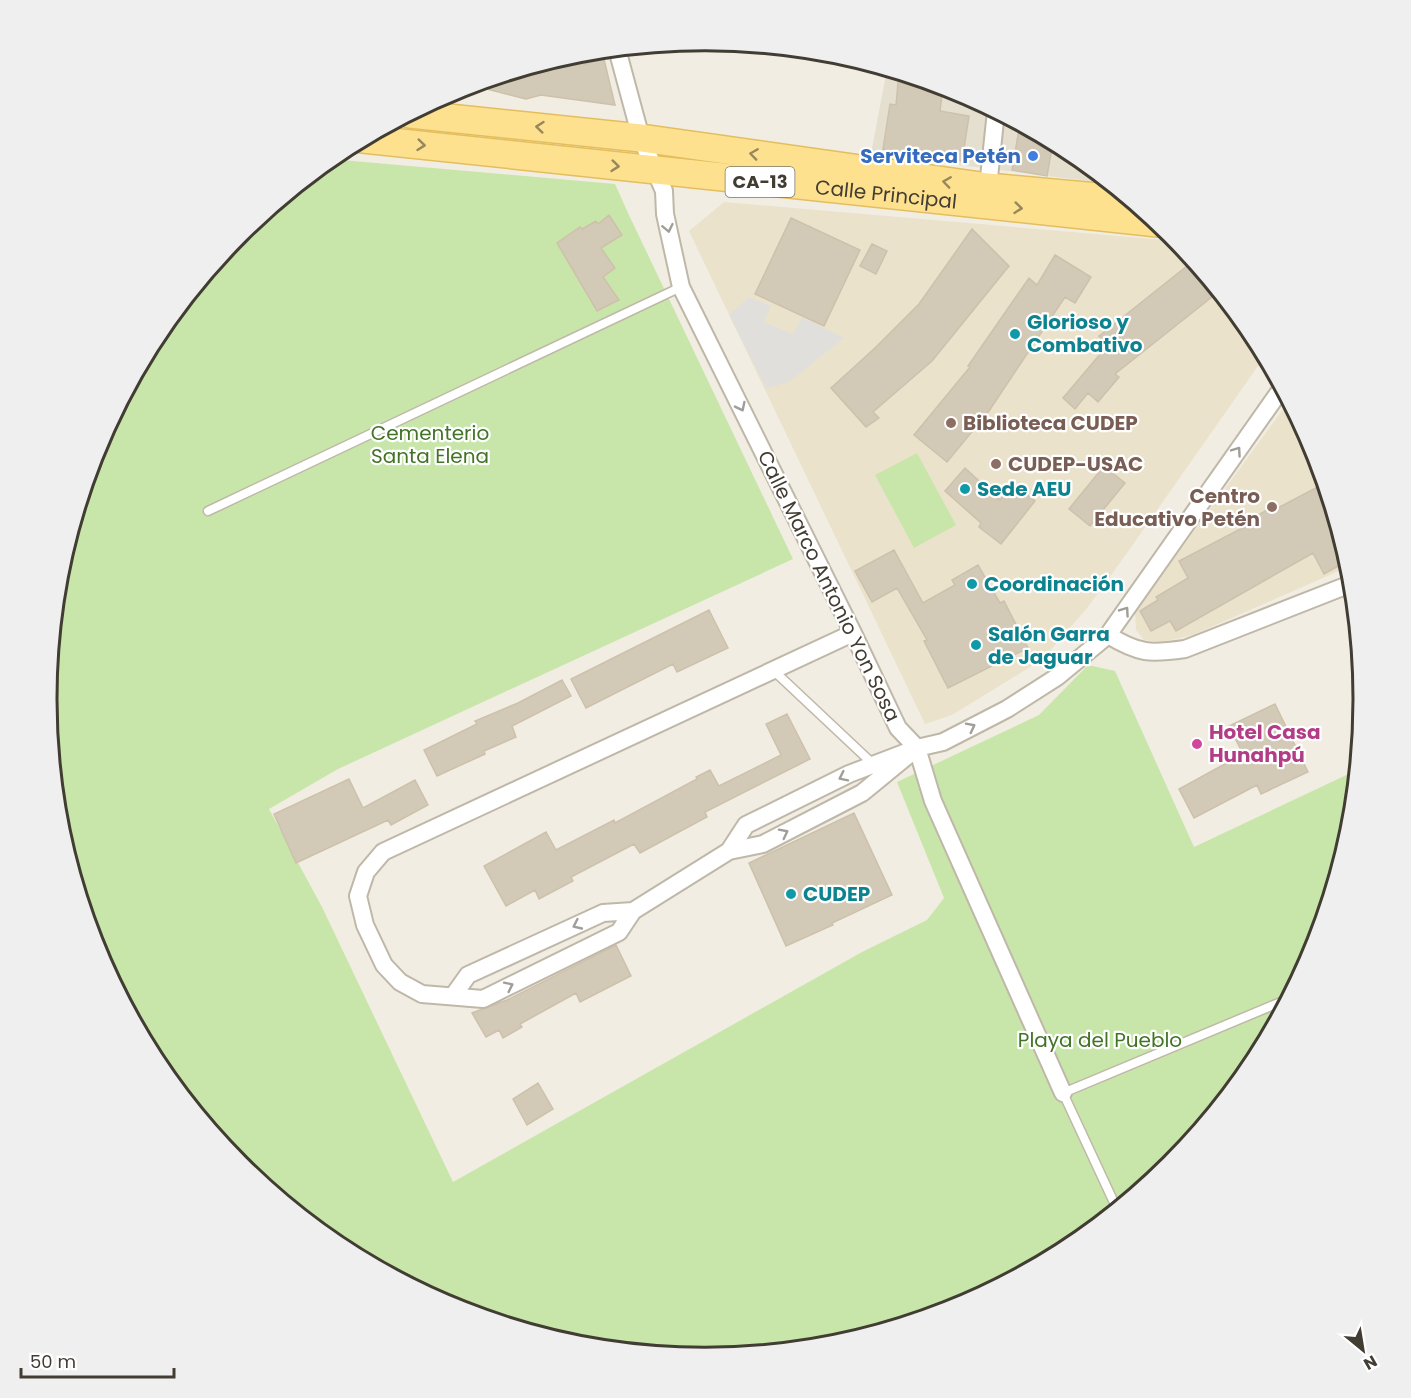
<svg xmlns="http://www.w3.org/2000/svg" width="1411" height="1398" viewBox="0 0 1411 1398" font-family="Poppins,sans-serif">
  <style>
    .residential { fill: #e5dfd0 }
    .education { fill: #ebe2cb }
    .green { fill: #c9e6aa }
    .parking { fill: #e1dfdb }
    .building { fill: #d2c9b7; stroke: #cdc1ab; stroke-width: 1.5 }
    .lines { fill: none; stroke-linecap: round; stroke-linejoin: round }
    .service-casing { stroke: #bfb8a8; stroke-width: 11 }
    .minor-casing { stroke: #bfb8a8; stroke-width: 20 }
    .primary-casing { stroke: #e3be5e; stroke-width: 30 }
    .service { stroke: #fff; stroke-width: 8 }
    .minor { stroke: #fff; stroke-width: 16 }
    .primary { stroke: #fee18e; stroke-width: 27 }
    .oneway { stroke: #97875c }
    .oneway2 { stroke: #a09e99 }
    .shop-dot { fill: #3f7fe0; stroke: #fff; stroke-width: 2 }
    .culture-dot { fill: #0f9aa8; stroke: #fff; stroke-width: 2 }
    .education-dot { fill: #8d6e63; stroke: #fff; stroke-width: 2 }
    .hotel-dot { fill: #d1479c; stroke: #fff; stroke-width: 2 }
    .labels { text-anchor: middle; stroke-width: 4.5; stroke-linejoin: round; paint-order: stroke }
    .shield { fill: #fff; stroke: #7b7770; stroke-width: 1.5 }
    .shield-label { font-size: 18px; font-weight: bold; fill: #423d33 }
    .shop-label { font-size: 20px; font-weight: bold; fill: #366cbe; stroke: #fff; text-anchor: end }
    .street-label { font-size: 20px; fill: #423d33; stroke: #fff }
    .culture-label { font-size: 20px; font-weight: bold; fill: #0d838f; stroke: #fff; text-anchor: start }
    .education-label { font-size: 20px; font-weight: bold; fill: #785e54; stroke: #fff; text-anchor: start }
    .park-label { font-size: 20px; fill: #427327; stroke: #fff }
    .hotel-label { font-size: 20px; font-weight: bold; fill: #b23c85; stroke: #fff; text-anchor: start }
    .rim { fill: none; stroke: #423d33; stroke-width: 3 }
  </style>
  <rect width="100%" height="100%" fill="#f1ede2"/>
  <path class="residential" d="M 887,69 L 958,91 L 1072,152 L 1112,184 L 871,154 Z"/>
  <path class="education" d="M 724,202 L 1177,241 L 1253,333 L 1265,356 L 1127,553 L 1088,607 L 1048,653 L 1027,669 L 952,715 L 925,724 L 689,231 Z
    M 1289,401 L 1314,447 L 1350,566 L 1193,635 L 1162,642 L 1144,640 L 1136,630 L 1135,612 Z"/>
  <path class="green" d="M 330,159 L 615,184 L 628,213 L 793,559 L 338,769 L 269,809 L 322,907 L 453,1182 L 862,952 L 927,920 L 944,898 L 897,782 L 1039,715 L 1088,665 L 1115,671 L 1194,847 L 1357,770 L 1351,828 L 1314,951 L 1253,1065 L 1171,1165 L 1071,1247 L 957,1308 L 834,1345 L 706,1357 L 577,1345 L 453,1307 L 339,1246 L 240,1164 L 158,1065 L 97,951 L 60,827 L 47,699 L 60,570 L 97,447 L 158,333 L 240,233 Z
    M 917,453 L 956,525 L 914,548 L 875,475 Z"/>
  <path class="parking" d="M 749,297 L 771,306 L 764,322 L 793,334 L 802,317 L 844,338 L 789,382 L 766,388 L 729,315 Z"/>
  <path class="building" d="M 602,51 L 615,105 L 541,95 L 526,99 L 471,85 L 550,61 L 587,64 L 584,52 Z
    M 899,73 L 943,86 L 940,111 L 969,116 L 962,161 L 883,149 L 890,104 L 896,105 Z
    M 1020,124 L 1053,142 L 1047,176 L 1012,170 Z
    M 609,215 L 622,235 L 601,248 L 615,268 L 603,277 L 619,300 L 597,311 L 557,243 L 580,227 L 582,229 L 596,221 L 598,224 Z
    M 791,218 L 860,250 L 824,326 L 755,294 Z
    M 972,229 L 1009,266 L 932,361 L 873,412 L 879,418 L 866,427 L 831,388 L 875,348 L 919,304 Z
    M 872,244 L 887,251 L 876,274 L 860,266 Z
    M 1055,255 L 1091,277 L 1075,303 L 1065,297 L 989,411 L 947,462 L 914,435 L 970,367 L 968,366 L 1029,278 L 1037,285 Z
    M 1187,266 L 1212,297 L 1115,374 L 1119,377 L 1098,402 L 1088,393 L 1075,409 L 1063,398 L 1107,346 L 1099,336 Z
    M 1104,466 L 1125,483 L 1090,526 L 1069,509 Z
    M 965,468 L 1000,500 L 1013,484 L 1035,501 L 1001,544 L 979,527 L 981,523 L 945,491 Z
    M 1325,483 L 1348,561 L 1324,574 L 1313,553 L 1176,631 L 1170,621 L 1151,631 L 1140,611 L 1158,600 L 1156,597 L 1188,578 L 1179,561 L 1250,524 L 1248,521 L 1272,507 L 1274,510 Z
    M 894,550 L 923,603 L 955,585 L 952,580 L 978,565 L 1000,603 L 1004,601 L 1028,648 L 948,688 L 924,641 L 927,640 L 897,588 L 872,602 L 855,571 Z
    M 709,610 L 728,648 L 677,672 L 673,664 L 586,708 L 571,679 Z
    M 562,680 L 571,696 L 512,726 L 516,737 L 484,751 L 485,754 L 437,776 L 424,750 L 477,724 L 475,721 L 518,703 Z
    M 1275,704 L 1308,772 L 1261,794 L 1257,785 L 1194,818 L 1179,789 L 1243,754 L 1229,726 Z
    M 787,714 L 810,759 L 705,812 L 707,817 L 640,853 L 634,844 L 571,877 L 573,881 L 539,899 L 535,890 L 506,906 L 484,866 L 546,832 L 556,850 L 614,820 L 615,823 L 697,779 L 696,777 L 710,770 L 719,786 L 781,755 L 766,724 Z
    M 349,779 L 363,808 L 415,780 L 428,805 L 391,825 L 388,820 L 296,863 L 274,814 Z
    M 854,813 L 892,895 L 832,923 L 833,925 L 786,946 L 749,863 Z
    M 616,945 L 631,976 L 580,1002 L 576,993 L 520,1024 L 522,1027 L 503,1038 L 499,1030 L 486,1037 L 472,1013 L 507,1000 Z
    M 538,1083 L 553,1109 L 527,1125 L 513,1099 Z"/>
  <g class="lines">
    <defs>
      <path id="service" d="M 208,511 L 681,287
        M 773,670 L 873,764
        M 1117,1209 L 1063,1093 L 1288,999"/>
      <path id="minor" d="M 617,49 L 641,138 L 664,191 L 665,214 L 681,287 L 853,633 L 898,728 L 917,748 L 933,801 L 1063,1093
        M 988,187 L 996,111
        M 853,633 L 383,852 L 366,872 L 358,896 L 365,925 L 384,965 L 400,982 L 422,994 L 483,999 L 619,932 L 633,911 L 729,851 L 763,844 L 862,793 L 917,748
        M 1108,635 C 1139,654 1150,654 1185,649 L 1353,583
        M 729,851 L 746,825 L 849,774 L 917,748 L 943,742 L 1007,709 L 1057,677 L 1108,635 L 1282,388
        M 453,996 L 468,975 L 603,913 L 633,911"/>
      <g id="primary">
        <path d="M 410,114 L 641,138 L 988,187 L 1130,200"/>
        <path id="s1" d="M 363,139 L 1158,223"/>
      </g>
    </defs>
    <use href="#service" class="service-casing"/>
    <use href="#minor" class="minor-casing"/>
    <use href="#primary" class="primary-casing"/>
    <use href="#service" class="service"/>
    <use href="#minor" class="minor"/>
    <use href="#primary" class="primary"/>
  </g>
  <defs><path id="oneway-chevron" d="M-2-3.5L2.5 0L-2 3.5" fill="none" stroke-width="1.6" stroke-linecap="round" stroke-linejoin="round" transform="scale(1.5)"/></defs>
  <g class="oneway">
    <use href="#oneway-chevron" transform="translate(540 127) rotate(-174)"/>
    <use href="#oneway-chevron" transform="translate(421 145) rotate(6)"/>
    <use href="#oneway-chevron" transform="translate(754 154) rotate(-172)"/>
    <use href="#oneway-chevron" transform="translate(615 166) rotate(6)"/>
    <use href="#oneway-chevron" transform="translate(947 182) rotate(-172)"/>
    <use href="#oneway-chevron" transform="translate(1018 208) rotate(6)"/>
  </g>
  <g class="oneway2">
    <use href="#oneway-chevron" transform="translate(668 228) rotate(78)"/>
    <use href="#oneway-chevron" transform="translate(741 407) rotate(64)"/>
    <use href="#oneway-chevron" transform="translate(1237 451) rotate(-55)"/>
    <use href="#oneway-chevron" transform="translate(1125 611) rotate(-55)"/>
    <use href="#oneway-chevron" transform="translate(971 727) rotate(-27)"/>
    <use href="#oneway-chevron" transform="translate(843 777) rotate(154)"/>
    <use href="#oneway-chevron" transform="translate(784 833) rotate(-27)"/>
    <use href="#oneway-chevron" transform="translate(577 925) rotate(155)"/>
    <use href="#oneway-chevron" transform="translate(509 986) rotate(-26)"/>
  </g>
  <circle class="shop-dot" cx="1033" cy="156" r="6"/>
  <g class="culture-dot">
    <circle cx="1015" cy="334" r="6"/>
    <circle cx="965" cy="489" r="6"/>
    <circle cx="972" cy="584" r="6"/>
    <circle cx="976" cy="645" r="6"/>
    <circle cx="791" cy="894" r="6"/>
  </g>
  <g class="education-dot">
    <circle cx="951" cy="423" r="6"/>
    <circle cx="996" cy="464" r="6"/>
    <circle cx="1272" cy="507" r="6"/>
  </g>
  <circle class="hotel-dot" cx="1197" cy="744" r="6"/>
  <g class="labels">
    <rect class="shield" x="725.5" y="167" width="69" height="30" rx="4.5"/>
    <g class="shield-label">
      <text x="760" y="188">CA-13</text>
    </g>
    <g class="shop-label">
      <text x="1021" y="163">Serviteca Petén</text>
    </g>
    <g class="street-label">
      <text dy="7" stroke="none"><textPath href="#s1" startOffset="526">Calle Principal</textPath></text>
      <text transform="translate(829 586) rotate(64)" y="7">Calle Marco Antonio Yon Sosa</text>
    </g>
    <g class="culture-label">
      <text x="1027" y="329">Glorioso y<tspan x="1027" dy="23">Combativo</tspan></text>
      <text x="977" y="496">Sede AEU</text>
      <text x="984" y="591">Coordinación</text>
      <text x="988" y="641">Salón Garra<tspan x="988" dy="23">de Jaguar</tspan></text>
      <text x="803" y="901">CUDEP</text>
    </g>
    <g class="education-label">
      <text x="963" y="430">Biblioteca CUDEP</text>
      <text x="1008" y="471">CUDEP-USAC</text>
      <text x="1260" y="503" text-anchor="end">Centro<tspan x="1260" dy="23">Educativo Petén</tspan></text>
    </g>
    <g class="park-label">
      <text x="430" y="440">Cementerio<tspan x="430" dy="23">Santa Elena</tspan></text>
      <text x="1100" y="1047">Playa del Pueblo</text>
    </g>
    <g class="hotel-label">
      <text x="1209" y="739">Hotel Casa<tspan x="1209" dy="23">Hunahpú</tspan></text>
    </g>
  </g>
  <path d="M0 0H1411V1398H0ZM57 699a648 648 0 1 1 1296 0a648 648 0 1 1-1296 0Z" fill="#f0efef" fill-rule="evenodd"/>
  <path class="rim" d="M57 699a648 648 0 1 1 1296 0a648 648 0 1 1-1296 0Z"/>
  <g transform="translate(1363 1350) rotate(150)" stroke="#ffffff" stroke-width="4.5" paint-order="stroke">
  <path d="M0-4.5L10 22L0 15L-10 22Z" fill="#423d33"/>
  <text y="-9" font-size="16" font-weight="bold" text-anchor="middle" fill="#423d33">N</text>
  </g>
  <path d="M21 1368v9h153v-9" fill="none" stroke="#423d33" stroke-width="3"/>
  <text x="30" y="1368" font-size="18" fill="#423d33" stroke="#ffffff" stroke-width="4.5" paint-order="stroke">50 m</text>
</svg>
